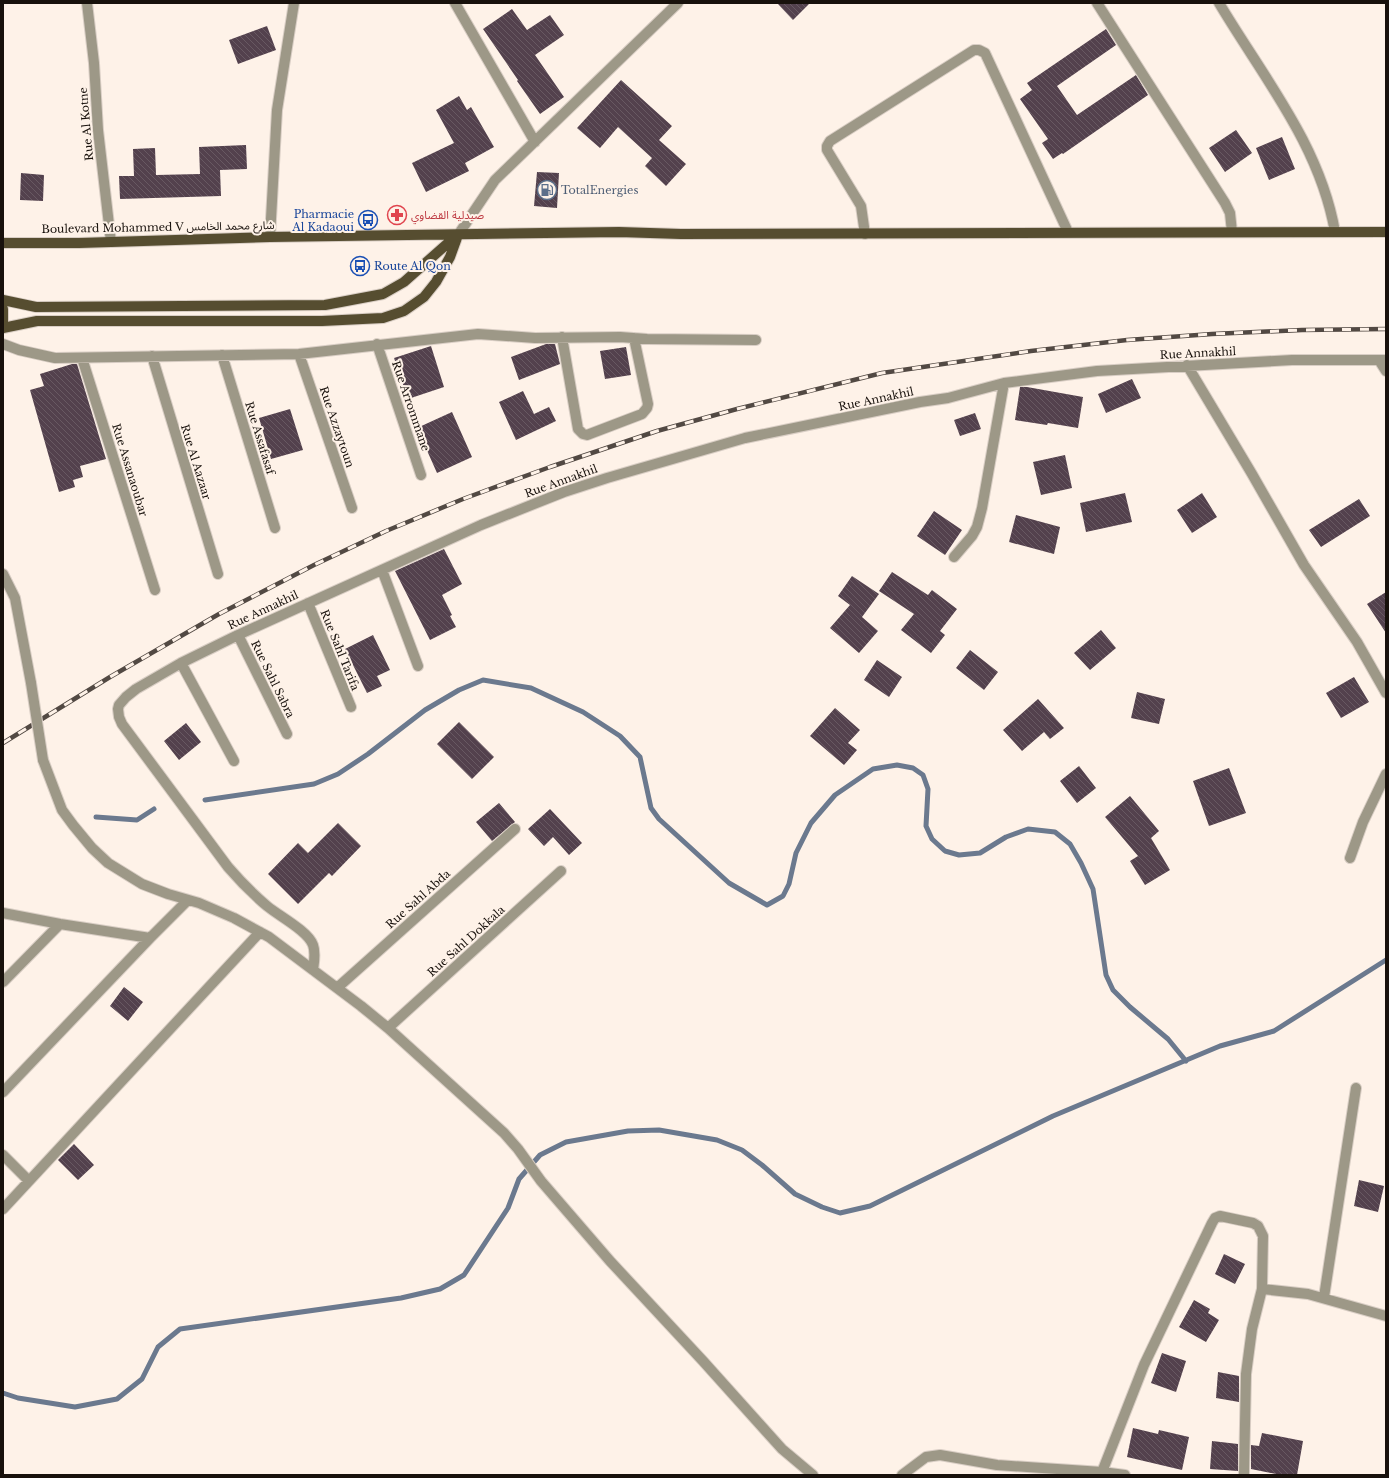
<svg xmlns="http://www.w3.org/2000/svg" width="1389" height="1478" viewBox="0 0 1389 1478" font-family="'Libre Baskerville','Noto Sans Arabic',serif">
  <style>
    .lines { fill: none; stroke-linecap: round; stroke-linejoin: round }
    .stream { stroke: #6b798e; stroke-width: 5 }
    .building { fill: url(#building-back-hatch) }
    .minor-casing { stroke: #d9cec5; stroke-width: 12 }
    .major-casing { stroke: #d9cec5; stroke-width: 12 }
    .minor { stroke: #9d9887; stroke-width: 10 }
    .major { stroke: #564d30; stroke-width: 10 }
    .rail-casing { stroke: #524943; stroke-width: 4.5 }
    .rail { stroke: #fef2e8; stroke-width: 3; stroke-dasharray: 9; stroke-linecap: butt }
    .minor-bridge-casing { stroke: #d9cec5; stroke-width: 12; stroke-linecap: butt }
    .minor-bridge { stroke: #9d9887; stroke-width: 10 }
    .labels { text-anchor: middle; stroke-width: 4; stroke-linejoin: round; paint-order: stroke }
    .street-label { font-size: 11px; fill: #18110c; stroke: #fef2e8 }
    .service-label { font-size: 11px; fill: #4e5e75; stroke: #fef2e8; text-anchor: start }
    .transit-label { font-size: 11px; fill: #164399; stroke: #fef2e8; text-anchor: end }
    .health-label { font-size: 11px; fill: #be3a42; stroke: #fef2e8; text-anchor: start }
  </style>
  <defs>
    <pattern id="building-back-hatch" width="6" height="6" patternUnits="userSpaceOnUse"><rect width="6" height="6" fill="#53414d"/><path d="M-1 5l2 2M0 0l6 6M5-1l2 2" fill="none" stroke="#685962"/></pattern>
  </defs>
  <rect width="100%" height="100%" fill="#fef2e8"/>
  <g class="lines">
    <path class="stream" d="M 205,800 L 314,784 L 338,774 L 368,754 L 425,710 L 459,690 L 483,680 L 531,688 L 583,712 L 620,736 L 640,757 L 651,808 L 659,819 L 729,883 L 767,905 L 783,896 L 789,884 L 796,853 L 811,823 L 835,795 L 873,769 L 897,765 L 913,768 L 923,775 L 928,789 L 926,826 L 932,839 L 945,851 L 959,855 L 980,853 L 1006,837 L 1028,829 L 1055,832 L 1070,844 L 1081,863 L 1093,889 L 1106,975 L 1113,990 L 1130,1007 L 1168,1039 L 1186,1061
      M 96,817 L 137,820 L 154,809
      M 3,1393 L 18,1398 L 75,1407 L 117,1399 L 142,1379 L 158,1347 L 180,1329 L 401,1298 L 440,1289 L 464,1275 L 508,1208 L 519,1179 L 540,1155 L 566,1142 L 628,1131 L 659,1130 L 717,1140 L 742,1150 L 762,1165 L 795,1194 L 822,1207 L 840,1213 L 870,1206 L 1053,1116 L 1220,1046 L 1274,1031 L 1386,960"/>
  </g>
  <path class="building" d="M 777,3 L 810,3 L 793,20 Z
    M 512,9 L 527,30 L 550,15 L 564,35 L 535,55 L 564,97 L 540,114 L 517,81 L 518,80 L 483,29 Z
    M 267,26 L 276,50 L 238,64 L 229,40 Z
    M 1106,29 L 1116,45 L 1057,86 L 1077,115 L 1136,75 L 1148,95 L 1063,154 L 1062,153 L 1053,159 L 1042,143 L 1048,139 L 1020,99 L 1032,90 L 1027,83 Z
    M 621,80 L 672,126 L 659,140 L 686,164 L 666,186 L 645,166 L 652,158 L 618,127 L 600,148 L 577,128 Z
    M 459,96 L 467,110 L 471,107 L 494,147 L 465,163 L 469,171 L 426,192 L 412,163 L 454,143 L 436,110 Z
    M 1236,130 L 1252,153 L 1225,172 L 1209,148 Z
    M 1282,137 L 1295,169 L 1269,180 L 1256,148 Z
    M 246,145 L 247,169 L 220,170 L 221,196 L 120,199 L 119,176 L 134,176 L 133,149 L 155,148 L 156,175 L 200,174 L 199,147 Z
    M 537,172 L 559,173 L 557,208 L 534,206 Z
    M 21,173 L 44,175 L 43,201 L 20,200 Z
    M 546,344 L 555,344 L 560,364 L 519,380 L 511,357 Z
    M 431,346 L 444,387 L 408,399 L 394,358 Z
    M 626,347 L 631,375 L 605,379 L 600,351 Z
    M 72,364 L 77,364 L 106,459 L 80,466 L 83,477 L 73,480 L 75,487 L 59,492 L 30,390 L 44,386 L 40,374 Z
    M 1132,379 L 1141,398 L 1106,413 L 1098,394 Z
    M 1020,387 L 1027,387 L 1083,397 L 1078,428 L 1048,423 L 1047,425 L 1015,420 Z
    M 523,391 L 534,414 L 549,407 L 556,421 L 516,440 L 499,402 Z
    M 290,409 L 303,450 L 271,459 L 259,418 Z
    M 452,412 L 472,457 L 437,473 L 417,428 Z
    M 975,413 L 981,429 L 960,436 L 954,420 Z
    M 1065,455 L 1072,488 L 1041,495 L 1033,462 Z
    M 1125,493 L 1132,522 L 1086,532 L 1080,503 Z
    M 1202,493 L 1217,517 L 1192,533 L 1177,510 Z
    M 1359,499 L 1370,516 L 1321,547 L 1309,530 Z
    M 934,511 L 962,530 L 945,555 L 917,536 Z
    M 1016,515 L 1060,527 L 1054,554 L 1009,542 Z
    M 444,549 L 462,584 L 442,595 L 452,615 L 450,616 L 456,627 L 430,640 L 395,571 Z
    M 892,572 L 928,595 L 932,590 L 957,609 L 940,631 L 945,635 L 931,653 L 901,630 L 914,614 L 879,591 Z
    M 852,576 L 879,594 L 862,617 L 878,631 L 859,653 L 830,628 L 850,605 L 838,596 Z
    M 1386,592 L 1386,633 L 1367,604 Z
    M 1101,630 L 1116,648 L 1090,670 L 1074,653 Z
    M 373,635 L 390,670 L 377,676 L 382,686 L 367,693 L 345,649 Z
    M 970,650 L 998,672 L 984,690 L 956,668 Z
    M 877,660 L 902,677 L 889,697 L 864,680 Z
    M 1354,677 L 1369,702 L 1341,718 L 1326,693 Z
    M 1137,692 L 1165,699 L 1159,724 L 1131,718 Z
    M 1038,699 L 1064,728 L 1050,739 L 1044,732 L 1022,751 L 1003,730 Z
    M 835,708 L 860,730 L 848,743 L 857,750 L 844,765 L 810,736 Z
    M 459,722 L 494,757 L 472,779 L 437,744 Z
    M 186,723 L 201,742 L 179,760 L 164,741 Z
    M 1079,766 L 1096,788 L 1077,803 L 1060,781 Z
    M 1229,768 L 1246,813 L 1209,826 L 1193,781 Z
    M 1130,796 L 1159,831 L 1151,838 L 1170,870 L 1145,885 L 1130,861 L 1138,856 L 1105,817 Z
    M 499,803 L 515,822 L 492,841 L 476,822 Z
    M 550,809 L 582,843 L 569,855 L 553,837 L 544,846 L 528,829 Z
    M 338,823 L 361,846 L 332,876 L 329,873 L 298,904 L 268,874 L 298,843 L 308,853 Z
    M 124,987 L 143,1002 L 128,1021 L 110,1006 Z
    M 74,1144 L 94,1165 L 78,1180 L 58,1160 Z
    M 1359,1180 L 1384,1186 L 1378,1212 L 1354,1206 Z
    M 1224,1254 L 1245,1264 L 1235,1284 L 1215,1274 Z
    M 1194,1300 L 1210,1309 L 1208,1313 L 1219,1320 L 1206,1342 L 1179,1327 Z
    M 1162,1353 L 1186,1361 L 1176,1392 L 1151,1383 Z
    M 1218,1372 L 1239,1376 L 1239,1402 L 1216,1398 Z
    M 1133,1428 L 1158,1434 L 1159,1430 L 1189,1437 L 1182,1470 L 1127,1457 Z
    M 1262,1433 L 1303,1441 L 1297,1475 L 1281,1475 L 1251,1469 L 1251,1445 L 1259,1446 Z
    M 1212,1441 L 1238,1444 L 1238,1471 L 1210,1469 Z"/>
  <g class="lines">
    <defs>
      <path id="minor" d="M 87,3 L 94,63 L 98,130 L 111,242
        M 455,3 L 535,142
        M 1097,3 L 1225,203 L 1230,213 L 1232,232
        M 1219,3 C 1263,77 1320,145 1335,232
        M 865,234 L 861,206 L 827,150 L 827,146 L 830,141 L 974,50 L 979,50 L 985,53 L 1068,232
        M 458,235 L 495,180 L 678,3
        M 270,237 L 277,110 L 294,3
        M 562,337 L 578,429 L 583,434 L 587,435 L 642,414 L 647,408 L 648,404 L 634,338
        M 3,344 L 19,350 L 55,358 L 299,354 L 478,334 L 535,338 L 620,337 L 647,339 L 756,340
        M 377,344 L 421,475
        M 299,354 L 352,508
        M 222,355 L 275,528
        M 152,356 L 218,574
        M 82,358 L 155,590
        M 1379,360 L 1386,371
        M 1187,365 L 1252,474 L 1304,565 L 1357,642 L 1386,693
        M 954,557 L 972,536 L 977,527 L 982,508 L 1004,383
        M 382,570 L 418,666
        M 3,574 L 15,598 L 31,683
        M 308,603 L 351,707
        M 238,635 L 287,734
        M 181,663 L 234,761
        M 43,760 L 62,810 L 73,825 L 92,848 L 108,863 L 142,884 L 168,894 L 199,903 L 234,918 L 269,937 L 361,1006 L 388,1028 L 504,1133 L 518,1149 L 541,1181 L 610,1261 L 703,1361 L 782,1449 L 813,1475
        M 1350,858 L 1363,822 L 1386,774
        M 3,913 L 60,924 L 150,938
        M 313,970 C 314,962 316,953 313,945 C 308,931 279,916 267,906 C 253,894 240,881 228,867 L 122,724 L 119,717 L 118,709 L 119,705 L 126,697 L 136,689 L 181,663 L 238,635 L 481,525 L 564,492 L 607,478 L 745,438 L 920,402 L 948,398 L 1004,383 L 1097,371 L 1292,360 L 1386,360
        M 3,982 L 60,924
        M 337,988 L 515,829
        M 388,1028 L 561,871
        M 3,1092 L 150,938 L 188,900
        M 3,1155 L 29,1181
        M 3,1209 L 260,932
        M 1262,1289 L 1308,1294 L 1386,1316
        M 1324,1297 L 1356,1088
        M 1102,1472 L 1144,1365 L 1212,1223 L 1215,1218 L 1220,1216 L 1253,1223 L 1258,1226 L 1263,1236 L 1262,1289 L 1252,1329 L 1246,1374 L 1244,1475
        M 902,1475 L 926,1457 L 940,1455 L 997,1465 L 1102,1472 L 1125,1475"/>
      <path id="major" d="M 3,243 L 79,243 L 270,237 L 619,232 L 681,234 L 1386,232
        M 3,300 L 36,307 L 325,305 L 383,294 L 404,282 L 456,236
        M 3,309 L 3,324
        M 3,328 L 37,321 L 322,321 L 383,318 L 404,311 L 424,297 L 436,282 L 450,257 L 458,235"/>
    </defs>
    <use href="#minor" class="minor-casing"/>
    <use href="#major" class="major-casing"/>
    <use href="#minor" class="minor"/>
    <use href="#major" class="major"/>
    <defs>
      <path id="rail" d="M 3,743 L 110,677 L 219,614 L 314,565 L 386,531 L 463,499 L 550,467 L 657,431 L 737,409 L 882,373 L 1031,351 L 1127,340 L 1212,334 L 1302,330 L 1386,329"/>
    </defs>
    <use href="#rail" class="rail-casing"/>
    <use href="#rail" class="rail"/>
    <defs>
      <path id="minor-bridge" d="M 31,683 L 43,760"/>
    </defs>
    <use href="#minor-bridge" class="minor-bridge-casing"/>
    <use href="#minor-bridge" class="minor-bridge"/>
  </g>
  <defs>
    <symbol id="fuel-ring" viewBox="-11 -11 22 22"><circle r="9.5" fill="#fef2e8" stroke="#5c6f8a" stroke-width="1.5"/><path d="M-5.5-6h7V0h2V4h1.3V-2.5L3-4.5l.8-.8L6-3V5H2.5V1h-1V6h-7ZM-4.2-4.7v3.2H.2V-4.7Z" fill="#5c6f8a"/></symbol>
    <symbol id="pharmacy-ring" viewBox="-11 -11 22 22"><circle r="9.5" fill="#fef2e8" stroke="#e0444e" stroke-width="1.5"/><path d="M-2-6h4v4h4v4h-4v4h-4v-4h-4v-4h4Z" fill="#e0444e"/></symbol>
    <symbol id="bus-ring" viewBox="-11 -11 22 22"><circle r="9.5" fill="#fef2e8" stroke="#1a4fb4" stroke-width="1.5"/><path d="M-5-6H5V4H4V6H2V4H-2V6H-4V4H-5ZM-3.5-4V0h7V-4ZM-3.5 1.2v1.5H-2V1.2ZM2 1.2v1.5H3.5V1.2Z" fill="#1a4fb4"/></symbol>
  </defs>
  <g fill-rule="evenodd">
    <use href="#fuel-ring" x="536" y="179" width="22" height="22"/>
    <use href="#pharmacy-ring" x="386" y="204" width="22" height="22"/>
    <use href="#bus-ring" x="357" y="209" width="22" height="22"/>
    <use href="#bus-ring" x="349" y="255" width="22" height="22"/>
  </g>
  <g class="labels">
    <g class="street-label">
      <text transform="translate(86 124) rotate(-95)" y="4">Rue Al Kotne</text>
      <text transform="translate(158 227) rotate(-1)" y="4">Boulevard Mohammed V شارع محمد الخامس</text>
      <text transform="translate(1198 353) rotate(-3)" y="4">Rue Annakhil</text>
      <text transform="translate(876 399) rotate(-12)" y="4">Rue Annakhil</text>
      <text transform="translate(411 406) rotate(71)" y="4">Rue Arrommane</text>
      <text transform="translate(337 427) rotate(71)" y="4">Rue Azzaytoun</text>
      <text transform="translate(260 438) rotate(73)" y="4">Rue Assafasaf</text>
      <text transform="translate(196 462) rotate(73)" y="4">Rue Al Aazaar</text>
      <text transform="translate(130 470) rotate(73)" y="4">Rue Assanaoubar</text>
      <text transform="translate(561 481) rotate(-20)" y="4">Rue Annakhil</text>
      <text transform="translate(263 610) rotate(-25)" y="4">Rue Annakhil</text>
      <text transform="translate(340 650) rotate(68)" y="4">Rue Sahl Tarifa</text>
      <text transform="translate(273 679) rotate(64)" y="4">Rue Sahl Sabra</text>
      <text transform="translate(418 899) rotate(-42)" y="4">Rue Sahl Abda</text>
      <text transform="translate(466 941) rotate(-42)" y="4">Rue Sahl Dokkala</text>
    </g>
    <g class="service-label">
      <text x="561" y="194">TotalEnergies</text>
    </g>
    <g class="transit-label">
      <text x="354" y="218">Pharmacie<tspan x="354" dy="13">Al Kadaoui</tspan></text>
      <text x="374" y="270" text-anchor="start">Route Al Qon</text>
    </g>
    <g class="health-label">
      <text x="411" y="219">صيدلية القضاوي</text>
    </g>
  </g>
  <rect width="1389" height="1478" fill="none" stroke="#18110c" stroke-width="8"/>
</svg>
